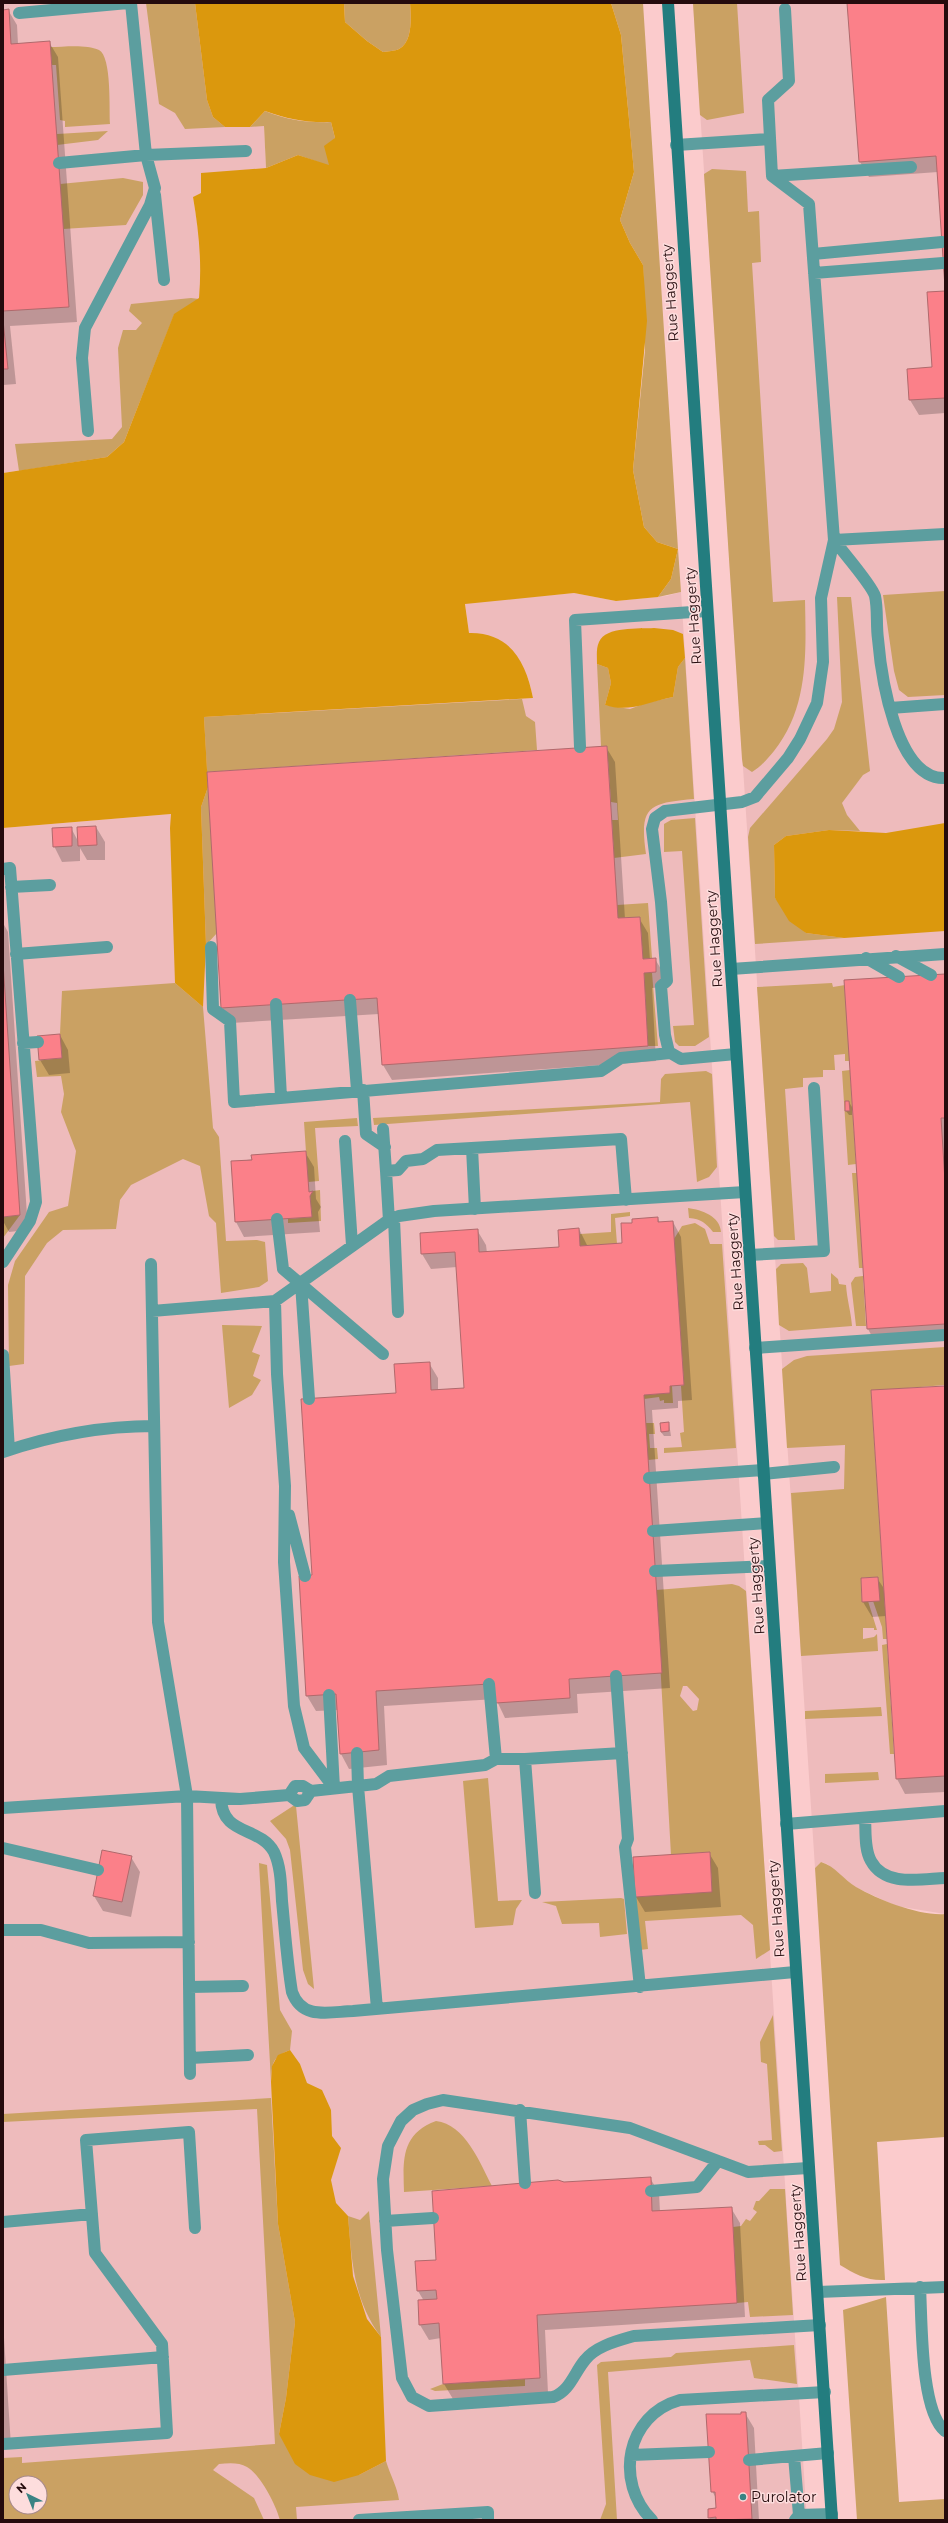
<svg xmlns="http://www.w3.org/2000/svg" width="948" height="2523" viewBox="0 0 948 2523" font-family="Montserrat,sans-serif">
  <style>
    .built { fill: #eebbbc; fill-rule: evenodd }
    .green { fill: #caa163; fill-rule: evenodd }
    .forest { fill: #db980d }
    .shadow { fill: #0003 }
    .building { fill: #fb8089; stroke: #b0696c }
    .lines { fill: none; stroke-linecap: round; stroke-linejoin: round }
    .lane { stroke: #5c9e9f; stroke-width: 12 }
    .secondary { stroke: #237d7f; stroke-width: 12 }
    .poi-dot { fill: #3a8384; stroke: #fddddd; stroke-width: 1.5 }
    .labels { text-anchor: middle; stroke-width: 3; stroke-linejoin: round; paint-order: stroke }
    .street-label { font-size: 14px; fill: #250b0d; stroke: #fddddd }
    .poi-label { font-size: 14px; fill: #250b0d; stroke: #fddddd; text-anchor: start }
  </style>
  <rect width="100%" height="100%" fill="#fbcbcc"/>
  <path class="built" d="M 3,3 L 195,3 L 207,100 L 225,127 L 264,126 L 266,168 L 201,174 L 201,193 L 193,197 L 200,241 L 202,270 L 199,299 L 107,457 L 3,473 Z
    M 693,3 L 945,3 L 945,1914 L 896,1906 L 855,1887 L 827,1864 L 821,1862 L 815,1868 Z
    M 681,592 L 807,2520 L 3,2520 L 3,828 L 171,814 L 204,717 L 533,698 L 529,681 L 521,663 L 469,633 L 465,603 L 574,593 L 616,601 L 666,596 ZM 16,2483 L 40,2483 L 40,2507 L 16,2507 Z"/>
  <path class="green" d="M 146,3 L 195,3 L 207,100 L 213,117 L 225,127 L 185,129 L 175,113 L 159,104 Z
    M 344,3 L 410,3 C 411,16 413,42 399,49 C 395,51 388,51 383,52 L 367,41 L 345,22 Z
    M 611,3 L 643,3 L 678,549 L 681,592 L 658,597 L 671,579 L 678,549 L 657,542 L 644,527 L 633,470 L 645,350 L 643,265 L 630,243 L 620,220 L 634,172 L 621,35 Z
    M 693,3 L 737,3 L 744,113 L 707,120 L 700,115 Z
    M 50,47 C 64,47 86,44 99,50 C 112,57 109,110 110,124 L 65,127 L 65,121 L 60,120 L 56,65 L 52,65 Z
    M 265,111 C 287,120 307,123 331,122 L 335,138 L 329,166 L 298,155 L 266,168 L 264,126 L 250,127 Z
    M 108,131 L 98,140 L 57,145 L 57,134 Z
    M 712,169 L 746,171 L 748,212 L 759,211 L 761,262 L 752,263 L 773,602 L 805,600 C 806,652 809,707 774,751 C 767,759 761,767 752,772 L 743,766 L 742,759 L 704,174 Z
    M 123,178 L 143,182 L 143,195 L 126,225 L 63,229 L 60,184 Z
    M 191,298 L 199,299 L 174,315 L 124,442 L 107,457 L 19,471 L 15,444 L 112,439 L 122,427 L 118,348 L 123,330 L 136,330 L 142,323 L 129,311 L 131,304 Z
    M 945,591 L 945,695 L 908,697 L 899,690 L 894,671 L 883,595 Z
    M 837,597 L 851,597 L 870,771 L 863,775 L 842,803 L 847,815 L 860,831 L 829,830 L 786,836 L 774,845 L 775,898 L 806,933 L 844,938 L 755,944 L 748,837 L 750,828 L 827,739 L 834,729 L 842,702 Z
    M 685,658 L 694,799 C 649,803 639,806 646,854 L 614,858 L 612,820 L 618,820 L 617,803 L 611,802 L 607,746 L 601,746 L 597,664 L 608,668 L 611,683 L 605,705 L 630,709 L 646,703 L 673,697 L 678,667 Z
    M 522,699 L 526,716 L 535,722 L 537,750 L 207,772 L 204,717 Z
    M 208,787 L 217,933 L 206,945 L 201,807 Z
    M 695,818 L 709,1037 L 695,1046 L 679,1046 L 675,1042 L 673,1026 L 694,1025 L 682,851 L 664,852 L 664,824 L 671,820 Z
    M 648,903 L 652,958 L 643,959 L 640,917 L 618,918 L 617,905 Z
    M 644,973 L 652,973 L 658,1046 L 648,1046 Z
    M 175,983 L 203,1007 L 213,1128 L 219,1137 L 226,1241 L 257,1240 L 265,1242 L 268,1281 L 259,1287 L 221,1293 L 216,1223 L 209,1216 L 200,1166 L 183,1159 L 131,1185 L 120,1200 L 116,1229 L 63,1230 L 47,1243 L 25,1276 L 24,1364 L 9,1366 L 8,1285 L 15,1261 L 49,1212 L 68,1206 L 76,1151 L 61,1112 L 64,1094 L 61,1076 L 37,1077 L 35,1061 L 62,1058 L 60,1034 L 62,991 Z
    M 832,983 L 833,987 L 845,985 L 850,1061 L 845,1061 L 845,1054 L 834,1055 L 835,1070 L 823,1070 L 823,1077 L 803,1078 L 803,1087 L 785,1089 L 795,1240 L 778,1240 L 774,1236 L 757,987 Z
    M 850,1070 L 856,1164 L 848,1165 L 842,1071 Z
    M 706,1071 L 712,1074 L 717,1167 L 709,1177 L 697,1182 L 690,1102 L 374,1125 L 373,1118 L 660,1102 L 661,1079 L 665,1074 Z
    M 357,1118 L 358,1126 L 315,1128 L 319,1181 L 308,1182 L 304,1122 Z
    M 852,1173 L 857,1173 L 863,1268 L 859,1268 Z
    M 320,1190 L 321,1221 L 288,1223 L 288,1219 L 312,1217 L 310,1196 L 313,1191 Z
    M 688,1208 C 702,1210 720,1216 721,1232 L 713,1232 C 706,1223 701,1219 689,1218 Z
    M 630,1212 L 630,1216 L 615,1218 L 617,1244 L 580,1246 L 580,1234 L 611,1232 L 611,1214 Z
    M 20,1215 L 3,1238 L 3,1217 Z
    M 695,1223 L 705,1229 L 710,1244 L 722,1244 L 736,1448 L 664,1453 L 664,1448 L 682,1447 L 680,1433 L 684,1432 L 681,1386 L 684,1385 L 674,1239 L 682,1226 Z
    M 803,1263 L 807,1268 L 810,1293 L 831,1291 L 831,1273 L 838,1279 L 839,1284 L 846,1285 C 847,1300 851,1312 852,1326 L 789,1331 L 779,1325 L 776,1269 L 781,1264 Z
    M 863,1276 L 866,1326 L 856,1326 L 851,1283 L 855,1277 Z
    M 222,1325 L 262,1326 L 252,1352 L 260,1355 L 253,1376 L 261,1380 L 252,1395 L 229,1408 Z
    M 945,1347 L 945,1385 L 871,1391 L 887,1639 L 883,1639 L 882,1627 L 873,1601 L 879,1601 L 878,1577 L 861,1578 L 862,1602 L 868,1601 L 877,1630 L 874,1630 L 874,1628 L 863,1628 L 863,1639 L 874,1637 L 877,1634 L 878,1651 L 801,1656 L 791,1493 L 844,1489 L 845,1445 L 787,1448 L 782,1369 L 794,1360 L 807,1356 Z
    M 670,1386 L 672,1386 L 673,1403 L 664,1403 L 664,1400 L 660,1401 L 659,1397 L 644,1399 L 644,1395 L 670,1393 Z
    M 646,1423 L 654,1423 L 655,1434 L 649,1434 L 650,1448 L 657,1448 L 658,1459 L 648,1460 Z
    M 732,1584 L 739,1586 L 746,1591 L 770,1950 L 756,1959 L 753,1925 L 741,1915 L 645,1921 L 648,1949 L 640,1950 L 635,1897 L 712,1891 L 710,1852 L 671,1855 L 656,1590 ZM 683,1686 L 687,1686 L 699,1699 L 697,1710 L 693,1711 L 680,1696 Z
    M 887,1644 L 894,1754 L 890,1754 L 882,1645 Z
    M 881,1707 L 882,1716 L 805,1719 L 805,1711 Z
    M 878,1772 L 879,1780 L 825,1783 L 825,1774 Z
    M 488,1778 L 498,1901 L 522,1900 L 516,1909 L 513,1925 L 475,1928 L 463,1781 Z
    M 293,1806 L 296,1806 L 314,1989 L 308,1984 L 303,1970 L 290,1850 L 286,1839 L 270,1821 Z
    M 821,1862 C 835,1866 844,1880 856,1887 C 879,1900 919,1916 945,1914 L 945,2137 L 877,2142 L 885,2280 C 867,2281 855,2274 840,2265 L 815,1868 Z
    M 259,1863 L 267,1865 L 280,2010 L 292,2031 L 290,2050 C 272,2057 272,2063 271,2082 Z
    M 621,1898 L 624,1899 L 627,1934 L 600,1937 L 599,1923 L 562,1924 L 556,1906 L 542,1902 Z
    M 773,2015 L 782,2151 L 774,2152 L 765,2145 L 759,2145 L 758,2141 L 772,2140 L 767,2064 L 761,2062 L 760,2042 Z
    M 271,2098 L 278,2224 L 295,2322 L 286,2398 L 279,2434 L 359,2475 L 386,2461 C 390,2475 397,2486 399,2500 L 296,2507 L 297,2520 L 280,2520 C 276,2505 261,2475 247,2467 C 239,2462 228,2463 219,2464 L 213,2470 L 254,2498 L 264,2520 L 3,2520 L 3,2458 L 22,2457 L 22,2463 L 275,2444 L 257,2109 L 3,2122 L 3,2114 ZM 16,2483 L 40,2483 L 40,2507 L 16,2507 Z
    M 436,2121 C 465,2124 480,2163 492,2186 L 404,2192 C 403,2160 401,2134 436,2121 Z
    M 770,2189 L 785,2189 L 793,2315 L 750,2317 L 748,2302 L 737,2303 L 733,2227 L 741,2226 L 746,2219 L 750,2221 L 757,2212 L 753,2209 L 756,2201 L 759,2201 Z
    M 369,2211 L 381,2337 C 353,2299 352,2261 348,2216 L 360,2220 Z
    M 886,2297 L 899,2502 L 945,2499 L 945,2520 L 857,2520 L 843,2310 Z
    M 794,2345 L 797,2384 L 754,2378 L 750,2360 L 608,2372 L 617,2520 L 600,2520 L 606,2504 L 597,2365 L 601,2362 L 671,2357 L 676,2353 Z
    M 525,2379 L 525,2386 L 435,2391 L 430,2389 L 443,2384 Z"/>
  <path class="forest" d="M 195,3 L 344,3 L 345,22 L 367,41 L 383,52 C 388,51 395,51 399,49 C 413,42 411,16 410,3 L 611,3 L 621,35 L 634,172 L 620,220 L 630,243 L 643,265 L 647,321 L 633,470 L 644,527 L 657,542 L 678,549 L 671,579 L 658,597 L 616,601 L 574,593 L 465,604 L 469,633 C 510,632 526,662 533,698 L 204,717 L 208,787 L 201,807 L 206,945 L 203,1007 L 175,983 L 170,828 L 171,814 L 3,828 L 3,473 L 107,457 L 124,442 L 174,314 L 199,298 C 202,263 199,232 193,197 L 201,193 L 201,173 L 266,168 L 298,155 L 329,165 L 324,146 L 335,138 L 331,122 C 307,123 287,119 265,111 L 250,127 L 225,127 L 213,117 L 207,100 Z
    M 654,628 L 673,630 L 683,634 L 685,658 L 678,667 L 673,697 C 648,702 629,713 605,705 L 611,683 L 608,668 L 597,664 C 597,657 596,648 599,642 C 606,626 639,629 654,628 Z
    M 945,823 L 945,931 L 844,938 L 806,933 L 789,921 L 775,898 L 774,845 L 786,836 L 829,830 L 886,833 Z
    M 290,2050 L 300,2064 L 307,2083 L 322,2090 L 331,2110 L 332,2136 L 341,2148 L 331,2180 L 336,2203 L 348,2216 L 353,2276 L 367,2319 L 381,2337 L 386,2461 L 359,2475 L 334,2482 L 310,2475 L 295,2464 L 279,2434 L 286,2398 L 295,2322 L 278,2224 L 271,2082 L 272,2066 L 278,2055 Z"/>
  <path class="shadow" d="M 849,3 L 945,3 L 945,273 L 938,172 L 869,177 L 860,162 Z
    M 8,10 L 17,25 L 18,44 L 49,42 L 58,57 L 77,322 L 10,326 L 16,384 L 3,385 L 3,11 Z
    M 945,292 L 945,413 L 919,415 L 910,400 L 908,370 L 933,368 Z
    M 606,747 L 615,762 L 625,919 L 639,918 L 648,933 L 650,960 L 655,959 L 664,974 L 664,987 L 652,988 L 656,1061 L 392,1080 L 383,1065 L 379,1014 L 231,1023 L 222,1008 Z
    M 96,827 L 105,842 L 105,860 L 87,860 L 80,848 L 80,861 L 62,862 L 54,846 L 71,828 L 78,841 Z
    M 3,923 L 8,932 L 28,1230 L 9,1232 L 3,1221 Z
    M 945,975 L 945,1339 L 876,1344 L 868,1329 Z
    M 60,1035 L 68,1050 L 70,1073 L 49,1075 L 40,1060 Z
    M 849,1102 L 852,1107 L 852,1115 L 849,1115 L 846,1111 Z
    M 305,1152 L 314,1167 L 316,1199 L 321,1207 L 318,1212 L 320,1232 L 244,1237 L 236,1222 L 232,1162 Z
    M 658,1218 L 660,1223 L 673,1222 L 681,1237 L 692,1400 L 678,1401 L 678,1408 L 652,1410 L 670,1688 L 577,1694 L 578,1713 L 505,1718 L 496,1699 L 384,1706 L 387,1765 L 349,1769 L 341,1754 L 338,1710 L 316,1711 L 307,1696 L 313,1576 L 397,1394 L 429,1363 L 438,1378 L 438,1391 L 465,1389 L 457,1267 L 431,1269 L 422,1254 L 477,1230 L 486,1245 L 487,1253 L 561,1247 L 579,1229 L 588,1247 L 623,1244 L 633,1224 Z
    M 945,1386 L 945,1792 L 905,1794 L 897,1779 L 886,1616 L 872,1617 L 863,1602 L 877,1578 L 885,1590 Z
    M 669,1423 L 671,1436 L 664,1436 L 661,1432 Z
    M 709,1853 L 718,1868 L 721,1907 L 645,1912 L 636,1897 Z
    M 131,1857 L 140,1872 L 131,1917 L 103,1911 L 94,1896 Z
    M 650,2178 L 659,2193 L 660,2212 L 731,2208 L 740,2223 L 745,2317 L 545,2330 L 548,2393 L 453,2399 L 444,2384 L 441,2338 L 429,2340 L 420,2325 L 424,2301 L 418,2291 L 437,2261 L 564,2183 Z
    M 3,2322 L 11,2446 L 3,2446 Z
    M 745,2413 L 754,2428 L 759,2520 L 711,2520 L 709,2518 L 717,2509 L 716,2498 L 712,2491 Z"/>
  <path class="building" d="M 847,3 L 945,3 L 945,287 L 936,156 L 859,162 Z
    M 9,9 L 11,44 L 50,41 L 69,307 L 3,311 L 3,10 Z
    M 945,291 L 945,398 L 909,400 L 907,369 L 932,367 L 927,292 Z
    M 3,320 L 8,369 L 3,369 Z
    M 607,746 L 618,918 L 640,917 L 643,959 L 656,958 L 656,972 L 644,973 L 648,1046 L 382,1065 L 377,998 L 221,1008 L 207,772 Z
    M 96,826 L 97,845 L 78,846 L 77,827 Z
    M 72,827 L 72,846 L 53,847 L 52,828 Z
    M 3,963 L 20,1215 L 3,1217 Z
    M 945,974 L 945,1118 L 941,1118 L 945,1181 L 945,1324 L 867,1329 L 844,980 Z
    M 60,1034 L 62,1058 L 39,1060 L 37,1036 Z
    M 845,1101 L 849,1101 L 850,1111 L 845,1111 Z
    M 306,1151 L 309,1192 L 313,1191 L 310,1196 L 312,1217 L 235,1222 L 231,1161 L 252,1160 L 251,1155 Z
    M 658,1217 L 658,1222 L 673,1221 L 684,1385 L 670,1386 L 670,1393 L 644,1395 L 662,1673 L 569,1679 L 570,1698 L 496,1703 L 489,1684 L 376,1691 L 379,1750 L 340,1754 L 336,1694 L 306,1696 L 299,1576 L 312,1575 L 301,1399 L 396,1393 L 394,1364 L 430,1362 L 431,1390 L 464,1388 L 455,1252 L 421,1254 L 420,1233 L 478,1229 L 479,1252 L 559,1247 L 558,1230 L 579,1228 L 580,1246 L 622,1243 L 621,1223 L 632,1223 L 632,1219 Z
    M 945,1386 L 945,1776 L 896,1779 L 871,1390 Z
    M 669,1422 L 669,1431 L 661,1432 L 660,1423 Z
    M 878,1577 L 880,1601 L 862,1602 L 861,1578 Z
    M 102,1850 L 132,1856 L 122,1902 L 93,1896 Z
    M 710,1852 L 712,1892 L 635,1897 L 633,1857 Z
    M 651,2177 L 652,2211 L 732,2207 L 737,2303 L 537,2315 L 540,2378 L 443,2384 L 439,2323 L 419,2325 L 418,2300 L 437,2299 L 436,2290 L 417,2291 L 415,2261 L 436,2260 L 432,2191 L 558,2180 L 564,2182 Z
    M 741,2412 L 746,2412 L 752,2519 L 716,2520 L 716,2517 L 708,2518 L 708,2509 L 716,2508 L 715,2492 L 711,2492 L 706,2414 L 741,2414 Z"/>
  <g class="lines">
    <path class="lane" d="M 19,13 L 128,3
      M 676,145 L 770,139
      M 59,163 L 146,155 L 246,151
      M 772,176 L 911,167
      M 155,195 L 164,280
      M 813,254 L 942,242
      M 814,273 L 943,263
      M 88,431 L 82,358 L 85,328 L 150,205 L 155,188 L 146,155 L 131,3
      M 834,540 C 842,551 872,585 875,596 C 878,609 876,625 878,639 C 881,675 896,780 945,778
      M 834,540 L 945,534
      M 890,708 L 945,704
      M 580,747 L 575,620 L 707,611
      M 3,869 L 10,868 L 36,1202 L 30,1221 L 3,1262
      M 11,887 L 50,885
      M 211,947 L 213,1009 L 230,1021 L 234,1102 L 601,1071 L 621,1058 L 670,1053
      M 16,954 L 107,947
      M 896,956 L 931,975
      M 866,958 L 899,977
      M 731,969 L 945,954
      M 350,1000 L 357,1090
      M 276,1004 L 281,1097
      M 23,1043 L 38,1042
      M 736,1054 L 681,1059 L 669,1052 L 665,1035 L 661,986 L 667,981 L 661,902 L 652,829 L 655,818 L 665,811 L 742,802 L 755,797 L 788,758 L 800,739 L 817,703 L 823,662 L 821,598 L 834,540 L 809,204 L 772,176 L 768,100 L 789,81 L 785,9
      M 363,1090 L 366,1134 L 385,1147
      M 383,1129 L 386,1171
      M 345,1141 L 352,1245
      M 472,1148 L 475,1209
      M 277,1219 L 283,1269 L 383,1354
      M 394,1219 L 398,1312
      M 389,1221 L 386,1171 L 398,1170 L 406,1161 L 423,1159 L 437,1150 L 621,1139 L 626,1200
      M 749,1255 L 824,1251 L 814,1088
      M 301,1284 L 309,1399
      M 152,1311 L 275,1301
      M 755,1348 L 945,1335
      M 3,1355 L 9,1450
      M 3,1452 C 53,1435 101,1426 154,1426
      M 763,1474 L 834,1467
      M 649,1478 L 763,1470
      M 289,1515 L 305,1576
      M 653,1531 L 767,1523
      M 655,1571 L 769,1566
      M 616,1676 L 628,1839 L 625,1847 L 640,1987
      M 489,1684 L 496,1759
      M 329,1695 L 334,1788
      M 357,1753 L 358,1786 L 377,2009
      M 334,1788 L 304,1748 L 294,1706 L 284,1562 L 285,1486 L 277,1374 L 275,1301 L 386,1222 L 399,1216 L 434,1211 L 745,1192
      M 311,1791 L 376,1784 L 389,1776 L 485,1765 L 496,1759 L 525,1759
      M 221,1799 C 222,1836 260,1826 274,1852 C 281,1867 281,1885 282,1901 C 285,1931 287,1962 292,1992 C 302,2020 328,2012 353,2011 L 795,1972
      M 3,1808 L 187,1796 L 158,1622 L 151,1264
      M 865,1818 C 866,1831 864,1849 871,1861 C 885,1887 921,1879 945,1878
      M 786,1824 L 945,1811
      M 3,1848 L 98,1870
      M 535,1893 L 525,1759 L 622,1753
      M 3,1930 L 41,1930 L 89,1943 L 189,1942
      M 189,1987 L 243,1986
      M 190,2058 L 248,2055
      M 190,2074 L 187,1796 L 240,1799 L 289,1795 L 297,1801 L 305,1800 L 311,1791 L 303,1786 L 295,1786 L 289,1795
      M 520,2110 L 525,2183
      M 808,2168 L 748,2172 L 630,2128 L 443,2100 L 427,2104 L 413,2110 L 401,2121 L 388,2146 L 383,2179 L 387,2250 L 402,2378 L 412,2397 L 429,2406 L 553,2397 C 570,2391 574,2373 585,2360 C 596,2346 617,2341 634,2336 L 820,2325
      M 651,2191 L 697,2187 L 718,2161
      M 385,2221 L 433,2218
      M 3,2222 L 92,2214
      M 920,2287 C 922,2319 920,2411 945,2431
      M 818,2292 L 945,2287
      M 3,2370 L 163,2357
      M 3,2444 L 167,2433 L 162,2344 L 95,2253 L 86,2140 L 189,2132 L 195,2228
      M 631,2455 L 709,2452
      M 794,2456 L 799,2515
      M 749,2460 L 828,2453
      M 359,2520 L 488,2512 L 488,2520
      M 652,2520 C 614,2482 626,2415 680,2400 L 825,2392
      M 795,2520 L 799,2515 L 832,2514"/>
    <path class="secondary" d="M 668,3 L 832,2520"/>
  </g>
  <circle class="poi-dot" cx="743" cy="2497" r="4"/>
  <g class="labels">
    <g class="street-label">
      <text transform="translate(670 293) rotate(-94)" y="5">Rue Haggerty</text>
      <text transform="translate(693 616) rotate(-94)" y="5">Rue Haggerty</text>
      <text transform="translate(714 939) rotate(-94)" y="5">Rue Haggerty</text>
      <text transform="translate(735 1262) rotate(-94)" y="5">Rue Haggerty</text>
      <text transform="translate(756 1586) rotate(-94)" y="5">Rue Haggerty</text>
      <text transform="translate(776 1909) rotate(-94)" y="5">Rue Haggerty</text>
      <text transform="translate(798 2233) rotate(-94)" y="5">Rue Haggerty</text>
    </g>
    <g class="poi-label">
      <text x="751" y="2502">Purolator</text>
    </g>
  </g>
  <rect width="948" height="2523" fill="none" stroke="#250b0d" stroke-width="8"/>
  <g transform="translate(28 2495) rotate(317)"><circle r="19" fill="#fddddd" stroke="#a7898a"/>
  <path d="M0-3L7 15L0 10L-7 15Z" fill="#3a8384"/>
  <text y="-6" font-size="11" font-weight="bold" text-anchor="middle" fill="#250b0d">N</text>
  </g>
</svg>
